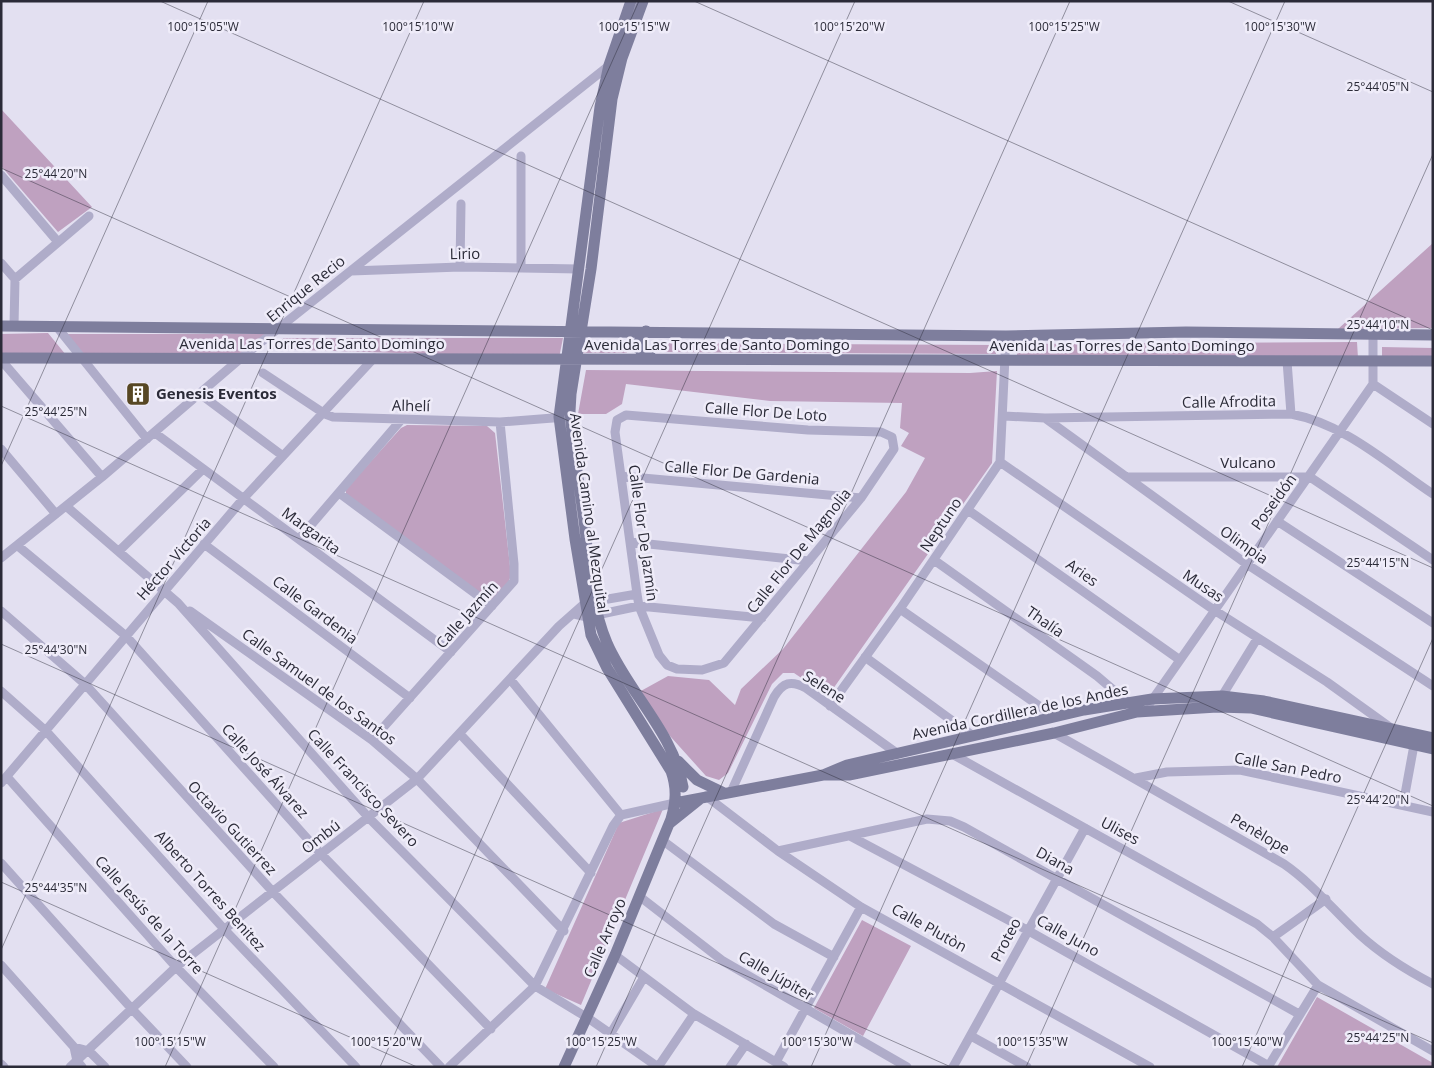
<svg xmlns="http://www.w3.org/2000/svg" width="1434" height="1068" viewBox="0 0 1434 1068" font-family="'Open Sans',sans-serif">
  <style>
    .green { fill: #bfa1c0 }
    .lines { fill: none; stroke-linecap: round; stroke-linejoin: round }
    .street { stroke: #afacc9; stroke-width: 9 }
    .secondary { stroke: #7e7e9d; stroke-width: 11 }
    .ticks { fill: none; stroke: #2b2b38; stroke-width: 1; stroke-opacity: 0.45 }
    .labels { text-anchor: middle; stroke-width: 5; stroke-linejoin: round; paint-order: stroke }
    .street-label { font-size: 15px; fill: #2b2b38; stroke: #efecf9 }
    .poi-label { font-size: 15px; font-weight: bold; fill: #2b2b38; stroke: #efecf9; text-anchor: start }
    .ticks-label { font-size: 12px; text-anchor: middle; fill: #2b2b38; stroke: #efecf9; stroke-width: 5; stroke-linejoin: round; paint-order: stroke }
  </style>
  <rect width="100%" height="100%" fill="#e3e0f1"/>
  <path class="green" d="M 1,109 L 92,207 L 58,232 L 1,166 Z
    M 1433,243 L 1433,328 L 1338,329 Z
    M 48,333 L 66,355 L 1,354 L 1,334 Z
    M 63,334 L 265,334 L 238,355 L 80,356 Z
    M 284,338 L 563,338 L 559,358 L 270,349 Z
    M 1357,342 L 1358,358 L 1017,355 L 1016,344 Z
    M 654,343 L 995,345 L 996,354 L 655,352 Z
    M 584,344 L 628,345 L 627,353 L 580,353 Z
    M 1382,347 L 1433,348 L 1433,356 L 1382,356 Z
    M 586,370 L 970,373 L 997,371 L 992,463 L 828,696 L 794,673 L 783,673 L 772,684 L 728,773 L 719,780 L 706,776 L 670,736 L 639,692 L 668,676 L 709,680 L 735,705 L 741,689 L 783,649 L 906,492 L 925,458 L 901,446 L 909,433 L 900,428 L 902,403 L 770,401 L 626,384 L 622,404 L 606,414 L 578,414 Z
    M 407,425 L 487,426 L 495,433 L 511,575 L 508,584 L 493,600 L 487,599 L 346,497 L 346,489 L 401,428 Z
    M 663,809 L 581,1005 L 545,989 L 619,823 Z
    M 862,920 L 911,946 L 863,1036 L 814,1008 Z
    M 1317,997 L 1433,1063 L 1433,1067 L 1277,1067 Z"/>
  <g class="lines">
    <path class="street" d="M 521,156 L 521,267
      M 1,175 L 58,242
      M 1,263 L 15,279 L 14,326
      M 460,267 L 461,204
      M 351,271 L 460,267 L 579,269
      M 15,279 L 89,216
      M 57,327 L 147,439
      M 1373,333 L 1373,384
      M 1,360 L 102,477
      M 1287,361 L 1291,414
      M 263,373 L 325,414 L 333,417 L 500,422 L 566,417
      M 1373,384 L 1433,424
      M 200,394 L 283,456
      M 626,415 L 808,430 L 881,432 L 892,437 L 894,449 L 861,498 L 724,663 L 702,670 L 677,669 L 667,665 L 659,655 L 639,606 L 637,594 L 615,432 L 617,420 Z
      M 1004,416 L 1045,418 L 1291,414 C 1345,424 1388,464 1433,494
      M 1045,418 L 1248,565 L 1433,686
      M 155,433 L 451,652
      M 1,449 L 56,514
      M 1000,462 L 1214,610 L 1327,682 L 1391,728
      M 621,476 L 861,498
      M 1128,477 L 1310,477 L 1433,560
      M 339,493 L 492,606
      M 66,506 L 178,603 L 369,818 L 535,986 L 588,1018 L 658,1067
      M 968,510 L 1180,660
      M 1277,521 L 1433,623
      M 299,539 L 401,420
      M 630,542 L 809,561
      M 204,544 L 410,698
      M 18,546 L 126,636 L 321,854 L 491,1029
      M 119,551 L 202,470
      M 1,558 L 102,477 L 241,358 L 611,64
      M 934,560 L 1097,676 L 1131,705
      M 900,609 L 1055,717
      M 1,611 L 85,684 L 273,892 L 441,1067
      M 190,611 L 372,740 L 417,779 L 564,931
      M 574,614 L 587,617 L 639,606 L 762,618
      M 865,657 L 973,736
      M 510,679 L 621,815
      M 1,691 L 46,731 L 224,929 L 356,1067
      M 1222,696 L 1257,639
      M 1150,703 L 1373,384
      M 830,706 L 900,609 L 1000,462 L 1006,336
      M 1054,733 L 1284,864 C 1313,884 1334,911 1360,935 C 1382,955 1406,970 1433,984
      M 460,734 L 591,873
      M 372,740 L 514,581 L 514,564 L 500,422
      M 952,754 L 1257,924 L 1273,937 L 1318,985 L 1433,1051
      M 8,778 L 176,967 L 274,1067
      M 1136,778 L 1167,772 L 1240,770 L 1433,812
      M 1,783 L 243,499 L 374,358
      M 731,792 L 774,697 C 783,682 791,680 806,688 L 898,754
      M 706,796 L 778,851 L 861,907 L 1150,1067
      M 1403,805 L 1414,745
      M 850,836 L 1027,930 L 1269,1066
      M 662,840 L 774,924 L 834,957
      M 778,851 L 927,819 L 950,821 L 964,827 L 1299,1014
      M 1,863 L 131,1008 L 187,1067
      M 639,896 L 723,961 L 907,1067
      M 1273,937 L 1326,899
      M 615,955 L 694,1014 L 784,1067
      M 1,965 L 74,1047 L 77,1061 L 82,1067
      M 611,1033 L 644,977
      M 971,1036 L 1027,1067
      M 74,1047 L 89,1051 L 105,1067
      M 776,1062 L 861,907
      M 1,1064 L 4,1067
      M 70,1067 L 176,967 L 417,779 L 559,626 L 585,603 L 637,594
      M 449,1067 L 535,986 L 613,826 L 621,815 L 675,803
      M 658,1067 L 694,1014
      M 730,1067 L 746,1044
      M 953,1067 L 1085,828
      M 1268,1067 L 1318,985"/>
    <path class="secondary" d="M 643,1 L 622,58 L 612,99 L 591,269 L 571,394 L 570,411 C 573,448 579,484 584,520 C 589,561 591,605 607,643 C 628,692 674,733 683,787
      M 1,326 L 1006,336 L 1186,332 L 1433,335
      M 646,331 L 640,339 L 638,348 L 653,359
      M 1,358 L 1433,361
      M 678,761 L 697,780 L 724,793
      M 823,775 L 847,765 L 1084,710 L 1152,699 L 1222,696 L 1264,701 L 1433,738
      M 675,803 L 823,775 L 849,775 L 1054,733 L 1137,712 L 1217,707 L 1251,708 L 1433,749
      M 670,823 L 700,799
      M 564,1067 L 615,955 L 671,819 C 676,802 677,788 671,771 L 607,668 L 591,635 L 575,539 L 559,417 L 600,107 L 609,65 L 631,1"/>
  </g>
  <path class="ticks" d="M 160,1 L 1433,568M 694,1 L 1433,330M 1228,1 L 1433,92M 1,168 L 1433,806M 1,406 L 1433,1043M 1,466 L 208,1M 1,644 L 951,1067M 1,882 L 417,1067M 1,950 L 424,1M 165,1067 L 639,1M 380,1067 L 855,1M 596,1067 L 1070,1M 811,1067 L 1285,1M 1026,1067 L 1433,154M 1242,1067 L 1433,638"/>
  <defs>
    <symbol id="building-square" viewBox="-11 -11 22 22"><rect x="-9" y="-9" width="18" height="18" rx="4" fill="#574723" stroke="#efecf9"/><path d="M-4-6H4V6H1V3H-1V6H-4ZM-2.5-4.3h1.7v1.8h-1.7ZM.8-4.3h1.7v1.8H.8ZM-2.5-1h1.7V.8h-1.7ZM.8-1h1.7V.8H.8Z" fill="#fff"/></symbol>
  </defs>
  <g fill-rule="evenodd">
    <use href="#building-square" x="124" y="380" width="28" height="28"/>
  </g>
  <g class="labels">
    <g class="street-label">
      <text transform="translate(465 254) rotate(-1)" y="5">Lirio</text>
      <text transform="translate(306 289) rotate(-39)" y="5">Enrique Recio</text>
      <text x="312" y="349">Avenida Las Torres de Santo Domingo</text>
      <text x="717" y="350">Avenida Las Torres de Santo Domingo</text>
      <text x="1122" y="351">Avenida Las Torres de Santo Domingo</text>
      <text transform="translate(1229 402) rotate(-1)" y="5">Calle Afrodita</text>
      <text transform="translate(411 406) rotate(1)" y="5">Alhelí</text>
      <text transform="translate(766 412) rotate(4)" y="5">Calle Flor De Loto</text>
      <text x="1248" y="468">Vulcano</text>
      <text transform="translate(742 473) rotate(5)" y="5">Calle Flor De Gardenia</text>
      <text transform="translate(1274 502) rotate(-54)" y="5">Poseidón</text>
      <text transform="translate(589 513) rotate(82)" y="5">Avenida Camino al Mezquital</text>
      <text transform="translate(941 525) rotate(-56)" y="5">Neptuno</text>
      <text transform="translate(311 531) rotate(36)" y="5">Margarita</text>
      <text transform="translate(643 533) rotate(82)" y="5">Calle Flor De Jazmín</text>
      <text transform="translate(1244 545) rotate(35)" y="5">Olimpia</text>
      <text transform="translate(799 551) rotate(-51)" y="5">Calle Flor De Magnolia</text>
      <text transform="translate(174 559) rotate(-49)" y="5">Héctor Victoria</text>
      <text transform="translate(1082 573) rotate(35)" y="5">Aries</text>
      <text transform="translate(1203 586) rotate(34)" y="5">Musas</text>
      <text transform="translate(315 610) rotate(37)" y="5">Calle Gardenia</text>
      <text transform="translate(467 615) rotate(-48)" y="5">Calle Jazmín</text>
      <text transform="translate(1045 622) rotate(35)" y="5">Thalía</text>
      <text transform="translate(319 687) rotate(36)" y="5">Calle Samuel de los Santos</text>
      <text transform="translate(824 687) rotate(32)" y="5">Selene</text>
      <text transform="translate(1020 712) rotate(-12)" y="5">Avenida Cordillera de los Andes</text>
      <text transform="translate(1288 768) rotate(11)" y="5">Calle San Pedro</text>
      <text transform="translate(265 771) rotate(48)" y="5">Calle José Álvarez</text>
      <text transform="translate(363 788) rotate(47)" y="5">Calle Francisco Severo</text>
      <text transform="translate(232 828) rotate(47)" y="5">Octavio Gutierrez</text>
      <text transform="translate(1120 831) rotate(28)" y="5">Ulises</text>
      <text transform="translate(1260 834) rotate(30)" y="5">Penèlope</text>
      <text transform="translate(321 837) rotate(-38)" y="5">Ombú</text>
      <text transform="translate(1055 861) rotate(29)" y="5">Diana</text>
      <text transform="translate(210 891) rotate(48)" y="5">Alberto Torres Benitez</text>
      <text transform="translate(149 915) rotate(48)" y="5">Calle Jesús de la Torre</text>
      <text transform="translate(929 928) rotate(29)" y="5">Calle Plutòn</text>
      <text transform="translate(1068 936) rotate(29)" y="5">Calle Juno</text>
      <text transform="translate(605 938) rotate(-67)" y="5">Calle Arroyo</text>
      <text transform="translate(1006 940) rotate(-62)" y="5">Proteo</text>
      <text transform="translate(776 976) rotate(30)" y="5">Calle Júpiter</text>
    </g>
    <g class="poi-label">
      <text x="156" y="399">Genesis Eventos</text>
    </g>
  </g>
  <g class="ticks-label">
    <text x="203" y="31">100°15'05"W</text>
    <text x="634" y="31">100°15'15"W</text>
    <text x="1064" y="31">100°15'25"W</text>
    <text x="1280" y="31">100°15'30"W</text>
    <text x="418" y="31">100°15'10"W</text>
    <text x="849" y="31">100°15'20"W</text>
    <text x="1378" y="91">25°44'05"N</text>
    <text x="56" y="178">25°44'20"N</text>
    <text x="1378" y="329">25°44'10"N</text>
    <text x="56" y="416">25°44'25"N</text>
    <text x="1378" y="567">25°44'15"N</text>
    <text x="56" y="654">25°44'30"N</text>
    <text x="1378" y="804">25°44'20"N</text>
    <text x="56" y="892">25°44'35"N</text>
    <text x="1378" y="1042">25°44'25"N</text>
    <text x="170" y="1046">100°15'15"W</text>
    <text x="386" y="1046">100°15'20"W</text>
    <text x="601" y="1046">100°15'25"W</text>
    <text x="817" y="1046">100°15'30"W</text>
    <text x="1032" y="1046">100°15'35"W</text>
    <text x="1247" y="1046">100°15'40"W</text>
  </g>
  <rect width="1434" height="1068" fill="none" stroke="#2b2b38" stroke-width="5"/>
</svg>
